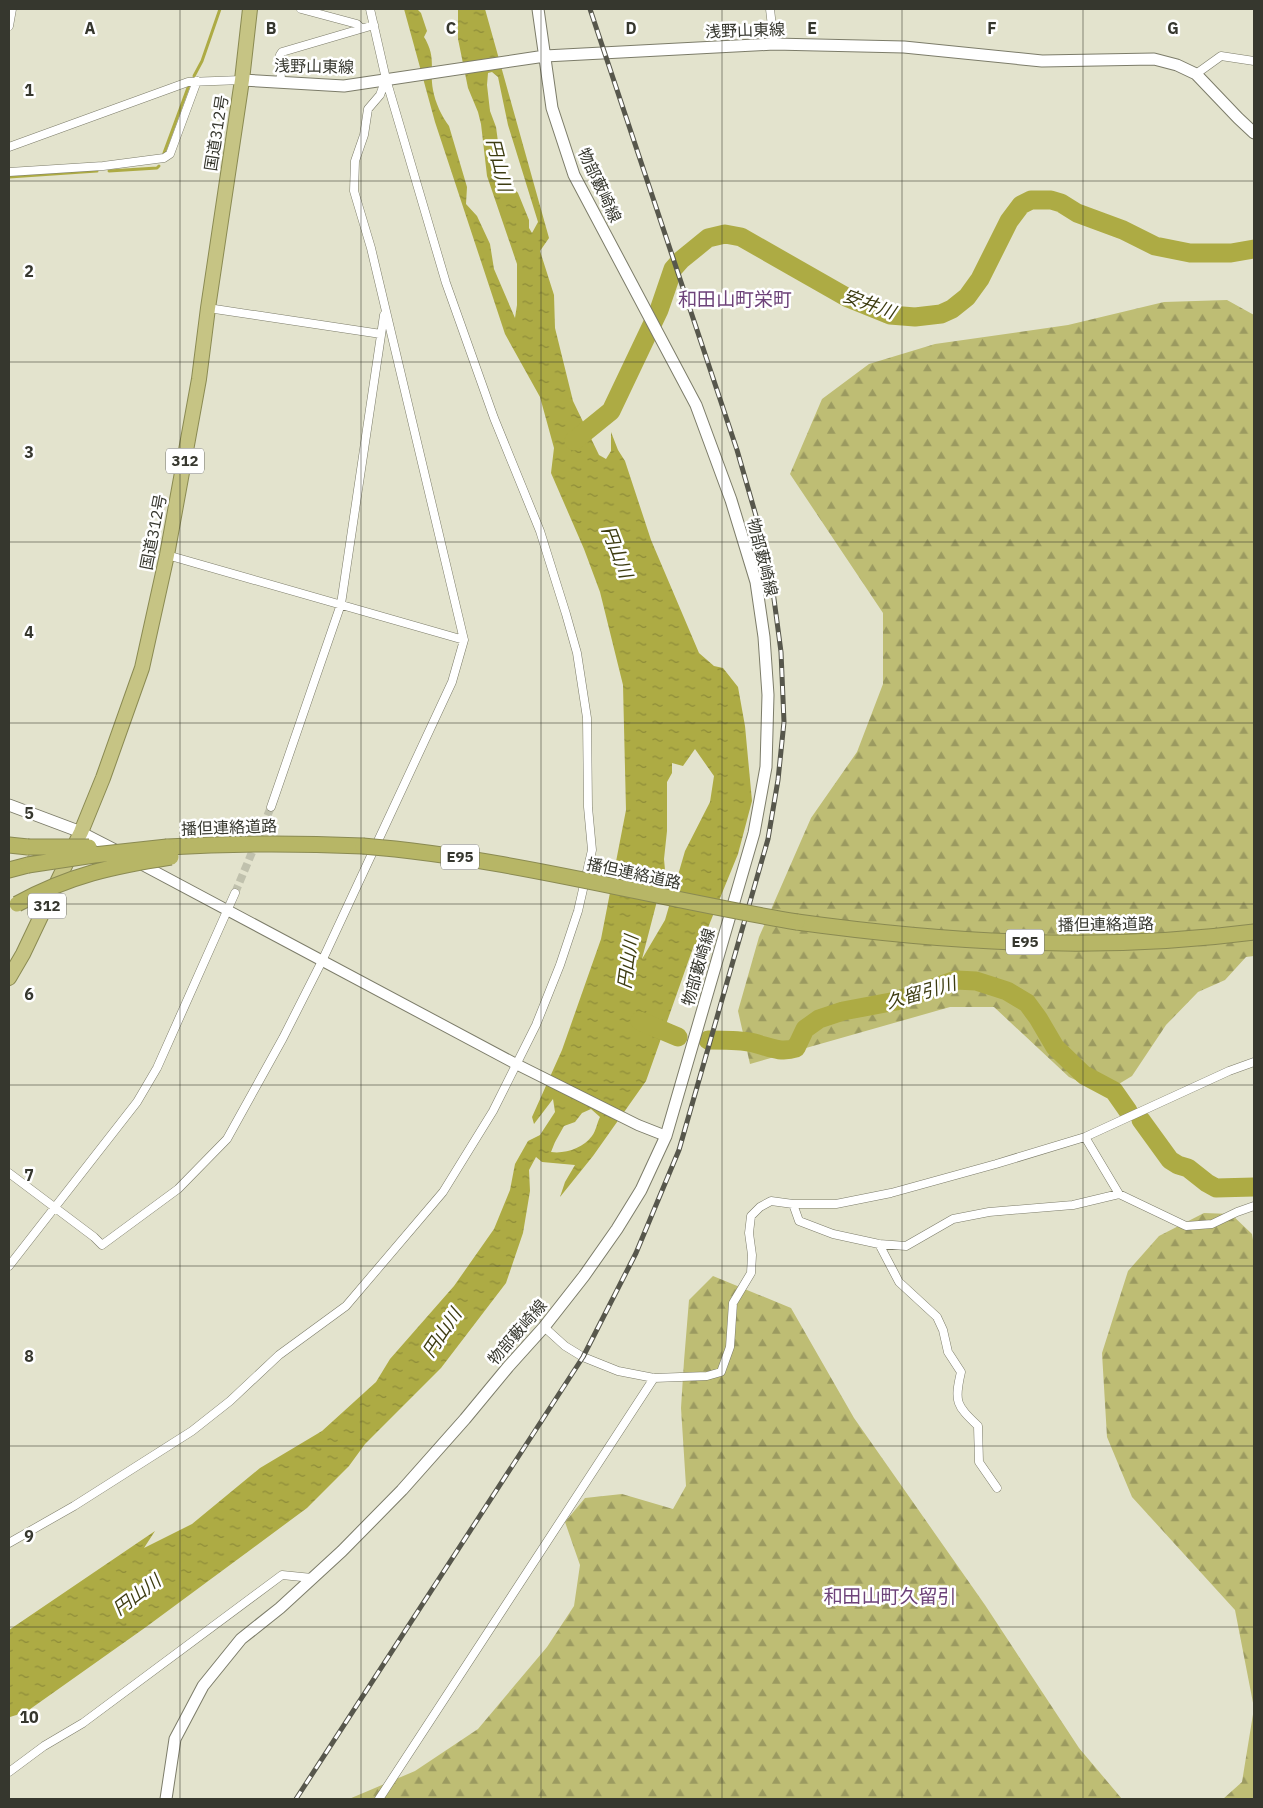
<svg xmlns="http://www.w3.org/2000/svg" width="1263" height="1808" viewBox="0 0 1263 1808" font-family="'IBM Plex Sans','Noto Sans JP',sans-serif">
  <style>
    .forest { fill: url(#forest-firs) }
    .water { fill: url(#water-ripples); fill-rule: evenodd }
    .lines { fill: none; stroke-linecap: round; stroke-linejoin: round }
    .stream { stroke: #adab44; stroke-width: 3 }
    .river { stroke: #adab44; stroke-width: 19 }
    .minor-tunnel { stroke: #c0c1ad; stroke-width: 8; stroke-dasharray: 8 4; stroke-linecap: butt }
    .minor-casing { stroke: #7c7c69; stroke-width: 9 }
    .tertiary-casing { stroke: #7c7c69; stroke-width: 12 }
    .secondary-casing { stroke: #7c7c69; stroke-width: 13 }
    .trunk-casing { stroke: #8a8a52; stroke-width: 16 }
    .motorway-casing { stroke: #8a8a52; stroke-width: 17 }
    .minor { stroke: #fff; stroke-width: 8 }
    .tertiary { stroke: #fff; stroke-width: 10 }
    .secondary { stroke: #fff; stroke-width: 11 }
    .trunk { stroke: #c6c484; stroke-width: 14 }
    .motorway { stroke: #b7b666; stroke-width: 15 }
    .rail-casing { stroke: #57574c; stroke-width: 5 }
    .rail { stroke: #fff; stroke-width: 3; stroke-dasharray: 9; stroke-linecap: butt }
    .motorway-bridge-casing { stroke: #8a8a52; stroke-width: 17; stroke-linecap: butt }
    .motorway-bridge { stroke: #b7b666; stroke-width: 15 }
    .grid { fill: none; stroke: #36372e; stroke-width: 1; stroke-opacity: 0.55 }
    .labels { text-anchor: middle; stroke-width: 5; stroke-linejoin: round; paint-order: stroke }
    .shield { fill: #fff; stroke: #72736d; stroke-width: 1 }
    .shield-label { font-size: 15px; font-weight: bold; fill: #36372e }
    .street-label { font-size: 16px; fill: #36372e; stroke: #fff }
    .water-label { font-size: 18px; font-style: italic; fill: #3d3c11; stroke: #fff }
    .quarter-label { font-size: 19px; fill: #6d4279; stroke: #fff }
    .grid-label { font-size: 16px; text-anchor: middle; font-weight: bold; fill: #36372e; stroke: #fff; stroke-width: 5; stroke-linejoin: round; paint-order: stroke }
  </style>
  <defs>
    <pattern id="forest-firs" width="22" height="20" patternUnits="userSpaceOnUse" patternTransform="scale(1.25)"><rect width="22" height="20" fill="#bebd74"/><path d="M5 1l3.5 6h-7zM16 11l3.5 6h-7z" fill="#9b9a60"/></pattern>
    <pattern id="water-ripples" width="26" height="14" patternUnits="userSpaceOnUse" patternTransform="scale(1.25)"><rect width="26" height="14" fill="#adab44"/><path d="M2 4q2-2 4 0t4 0M15 11q2-2 4 0t4 0" fill="none" stroke="#8e8c39"/></pattern>
  </defs>
  <rect width="100%" height="100%" fill="#e3e3cd"/>
  <path class="forest" d="M 1227,300 L 1254,315 L 1254,956 L 1246,957 L 1225,980 L 1198,992 L 1166,1025 L 1132,1076 L 1104,1093 L 1069,1077 L 994,1007 L 950,1007 L 750,1064 L 738,1011 L 759,937 L 811,818 L 857,752 L 883,684 L 883,613 L 790,474 L 822,399 L 869,364 L 935,344 L 1068,325 L 1164,302 Z
    M 1204,1213 L 1231,1214 L 1252,1234 L 1254,1246 L 1254,1799 L 1223,1799 L 1242,1782 L 1254,1708 L 1235,1610 L 1132,1497 L 1107,1437 L 1102,1353 L 1128,1271 L 1159,1236 Z
    M 713,1276 L 791,1308 L 854,1418 L 985,1605 L 1079,1748 L 1122,1799 L 349,1799 L 415,1771 L 478,1729 L 547,1647 L 574,1606 L 580,1565 L 565,1522 L 585,1498 L 622,1494 L 673,1509 L 686,1486 L 681,1408 L 684,1361 L 689,1300 Z"/>
  <path class="water" d="M 404,9 L 417,9 L 421,13 L 427,31 L 424,37 C 437,58 429,69 433,90 C 435,102 442,117 449,126 L 467,187 L 466,204 L 477,216 L 490,244 L 494,269 L 515,318 L 517,305 L 517,264 L 487,176 L 481,124 L 478,112 L 468,88 L 458,39 L 458,9 L 485,9 L 549,238 L 540,251 L 554,295 L 555,328 L 573,401 L 599,455 L 606,459 L 611,451 L 611,432 L 618,450 L 625,461 L 651,540 L 699,653 L 714,666 L 723,668 L 738,687 L 745,726 L 752,801 L 738,854 L 707,930 L 693,948 L 646,1081 L 593,1156 L 560,1197 L 565,1182 L 575,1165 L 542,1162 L 536,1157 L 529,1170 L 530,1191 L 523,1233 L 506,1283 L 441,1368 L 365,1444 L 349,1466 L 307,1508 L 146,1627 L 26,1712 L 10,1717 L 9,1630 L 155,1531 L 144,1548 L 192,1524 L 260,1468 L 322,1431 L 376,1382 L 390,1359 L 454,1286 L 494,1229 L 510,1190 L 515,1164 L 528,1141 L 540,1135 L 555,1112 L 553,1099 L 534,1124 L 532,1117 L 562,1050 L 601,939 L 626,810 L 623,685 L 600,592 L 584,549 L 551,473 L 554,448 L 540,397 L 505,334 L 435,122 ZM 492,72 L 498,77 L 508,125 L 538,222 L 532,233 L 529,228 L 529,220 L 518,193 L 509,182 L 499,149 L 496,127 L 490,111 L 487,85 L 488,73 ZM 695,749 L 714,776 L 710,802 L 685,851 L 665,920 L 642,959 L 665,870 L 664,859 L 667,831 L 667,782 L 672,773 L 672,763 L 683,766 ZM 591,1109 L 600,1117 C 597,1123 596,1131 592,1136 C 583,1148 566,1154 551,1152 L 555,1142 L 564,1126 L 575,1122 L 582,1113 Z"/>
  <g class="lines">
    <path class="stream" d="M 194,76 L 202,61 L 220,9
      M 164,153 L 189,85
      M 109,171 L 157,168 L 159,166
      M 9,177 L 97,171"/>
    <path class="river" d="M 574,441 L 611,411 L 659,310 L 673,269 L 681,260 L 708,238 L 725,234 L 741,237 L 848,298 L 890,315 L 915,317 L 941,314 L 952,309 L 967,297 L 980,279 L 1009,221 L 1021,205 L 1031,200 L 1051,200 L 1061,203 L 1077,213 L 1123,230 L 1155,246 L 1190,253 L 1231,253 L 1254,249
      M 640,1021 L 678,1037
      M 708,1040 C 721,1040 736,1040 749,1042 C 766,1045 778,1054 796,1048 L 805,1029 L 819,1019 L 843,1011 L 896,1001 L 956,980 L 976,981 L 1007,991 L 1027,1003 L 1038,1018 L 1055,1047 L 1084,1075 L 1114,1091 L 1128,1111
      M 1141,1120 L 1170,1160 L 1178,1165 L 1188,1168 L 1207,1183 L 1216,1188 L 1254,1187"/>
    <path class="minor-tunnel" d="M 235,893 L 271,807"/>
    <defs>
      <path id="minor" d="M 301,9 L 357,24 L 361,28
        M 770,9 L 774,44
        M 9,26 L 12,9
        M 1196,74 L 1221,56 L 1254,61
        M 281,83 L 280,55 L 282,52 L 374,25
        M 9,147 L 188,82 L 242,80
        M 9,172 L 103,166 L 164,158 L 170,154 L 197,81
        M 208,308 L 381,334
        M 167,555 L 464,640
        M 271,807 L 341,604 L 384,315
        M 1085,1137 L 1119,1194
        M 9,1173 L 94,1237 L 102,1245 L 178,1189 L 227,1139 L 283,1038 L 322,961 L 452,682 L 464,640 L 371,248 L 354,191 L 355,161 L 364,135 L 368,109 L 380,95 L 386,79
        M 793,1204 L 799,1221 L 833,1234 L 879,1244 L 906,1246 L 953,1219 L 989,1212 L 1073,1205 L 1119,1194 L 1186,1226 L 1212,1224 L 1237,1212 L 1254,1206
        M 879,1244 L 899,1282 L 937,1317 L 943,1330 L 948,1352 L 961,1372 C 954,1402 956,1405 978,1426 L 979,1462 L 997,1488
        M 9,1266 L 137,1102 L 157,1068 L 235,893
        M 544,1327 L 565,1346 L 583,1357 L 618,1371 L 654,1378 L 707,1376 L 721,1372 L 730,1347 L 733,1303 L 751,1273 L 752,1255 L 749,1233 L 751,1216 L 760,1207 L 771,1201 L 793,1204 L 836,1204 L 891,1193 L 996,1164 L 1085,1137 L 1229,1071 L 1254,1062
        M 9,1543 L 74,1506 L 192,1431 L 230,1401 L 279,1355 L 346,1306 L 443,1192 L 493,1111 L 536,1025 L 560,965 L 578,911 L 592,850 L 588,807 L 587,718 L 577,653 L 566,614 L 540,531 L 494,418 L 446,283 L 386,79 L 370,9
        M 9,1772 L 44,1746 L 83,1723 L 282,1575 L 312,1578
        M 379,1799 L 654,1378"/>
      <path id="tertiary" d="M 81,832 L 120,852
        M 137,862 L 516,1064 L 638,1125 L 666,1136"/>
      <path id="secondary" d="M 242,80 L 344,86 L 545,56 L 774,44 L 904,47 L 1042,61 L 1154,59 L 1177,65 L 1196,74 L 1238,118 L 1254,133
        M 9,805 L 81,832
        M 166,1799 L 175,1739 L 203,1686 L 241,1639 L 280,1608 L 342,1551 L 402,1490 L 465,1419 L 508,1367 L 544,1327 L 584,1276 L 617,1229 L 641,1190 L 666,1136 L 754,833 L 766,767 L 768,695 L 764,637 L 756,582 L 731,500 L 696,405 L 574,175 L 552,108 L 538,9"/>
      <path id="trunk" d="M 9,978 L 23,954 L 81,832 L 103,778 L 142,668 L 167,555 L 199,379 L 208,308 L 242,80 L 250,9"/>
      <path id="motorway" d="M 9,845 L 28,847
        M 167,847 C 232,843 297,843 363,846
        M 9,870 L 28,865
        M 797,922 C 949,943 1102,952 1254,932"/>
    </defs>
    <use href="#minor" class="minor-casing"/>
    <use href="#tertiary" class="tertiary-casing"/>
    <use href="#secondary" class="secondary-casing"/>
    <use href="#trunk" class="trunk-casing"/>
    <use href="#motorway" class="motorway-casing"/>
    <use href="#minor" class="minor"/>
    <use href="#tertiary" class="tertiary"/>
    <use href="#secondary" class="secondary"/>
    <use href="#trunk" class="trunk"/>
    <use href="#motorway" class="motorway"/>
    <defs>
      <path id="rail" d="M 296,1799 L 583,1357 L 636,1253 L 679,1150 L 768,839 L 778,780 L 784,722 L 781,652 L 769,561 L 737,450 L 590,9"/>
    </defs>
    <use href="#rail" class="rail-casing"/>
    <use href="#rail" class="rail"/>
    <defs>
      <path id="motorway-bridge" d="M 363,846 C 510,858 653,898 797,922
        M 28,847 L 89,847
        M 28,865 L 94,855 L 167,847
        M 17,904 C 70,875 113,866 171,857"/>
    </defs>
    <use href="#motorway-bridge" class="motorway-bridge-casing"/>
    <use href="#motorway-bridge" class="motorway-bridge"/>
  </g>
  <path class="grid" d="M 180,9 L 180,1799M 361,9 L 361,1799M 541,9 L 541,1799M 722,9 L 722,1799M 902,9 L 902,1799M 1083,9 L 1083,1799M 9,181 L 1254,181M 9,362 L 1254,362M 9,542 L 1254,542M 9,723 L 1254,723M 9,904 L 1254,904M 9,1085 L 1254,1085M 9,1266 L 1254,1266M 9,1446 L 1254,1446M 9,1627 L 1254,1627"/>
  <g class="labels">
    <g class="shield">
      <rect x="166" y="448.5" width="38" height="25" rx="4"/>
      <rect x="441" y="844.5" width="38" height="25" rx="4"/>
      <rect x="28" y="893.5" width="38" height="25" rx="4"/>
      <rect x="1006" y="929.5" width="38" height="25" rx="4"/>
    </g>
    <g class="shield-label">
      <text x="185" y="466">312</text>
      <text x="460" y="862">E95</text>
      <text x="47" y="911">312</text>
      <text x="1025" y="947">E95</text>
    </g>
    <g class="street-label">
      <text transform="translate(745 30) rotate(-2)" y="6">浅野山東線</text>
      <text transform="translate(314 66) rotate(1)" y="6">浅野山東線</text>
      <text transform="translate(216 133) rotate(-81)" y="6">国道312号</text>
      <text transform="translate(600 185) rotate(65)" y="6">物部藪崎線</text>
      <text transform="translate(153 532) rotate(-79)" y="6">国道312号</text>
      <text transform="translate(763 557) rotate(76)" y="6">物部藪崎線</text>
      <text transform="translate(229 827) rotate(-2)" y="6">播但連絡道路</text>
      <text transform="translate(634 873) rotate(12)" y="6">播但連絡道路</text>
      <text transform="translate(1106 924) rotate(-1)" y="6">播但連絡道路</text>
      <text transform="translate(698 967) rotate(-74)" y="6">物部藪崎線</text>
      <text transform="translate(517 1332) rotate(-49)" y="6">物部藪崎線</text>
    </g>
    <g class="water-label">
      <text transform="translate(499 165) rotate(76)" y="6">円山川</text>
      <text transform="translate(869 304) rotate(20)" y="6">安井川</text>
      <text transform="translate(617 552) rotate(69)" y="6">円山川</text>
      <text transform="translate(628 962) rotate(-82)" y="6">円山川</text>
      <text transform="translate(921 993) rotate(-16)" y="6">久留引川</text>
      <text transform="translate(442 1333) rotate(-56)" y="6">円山川</text>
      <text transform="translate(137 1595) rotate(-37)" y="6">円山川</text>
    </g>
    <g class="quarter-label">
      <text x="735" y="306">和田山町栄町</text>
      <text x="890" y="1603">和田山町久留引</text>
    </g>
  </g>
  <g class="grid-label">
    <text x="90" y="34">A</text>
    <text x="271" y="34">B</text>
    <text x="451" y="34">C</text>
    <text x="631" y="34">D</text>
    <text x="812" y="34">E</text>
    <text x="992" y="34">F</text>
    <text x="1173" y="34">G</text>
    <text x="29" y="96">1</text>
    <text x="29" y="277">2</text>
    <text x="29" y="458">3</text>
    <text x="29" y="638">4</text>
    <text x="29" y="819">5</text>
    <text x="29" y="1000">6</text>
    <text x="29" y="1181">7</text>
    <text x="29" y="1362">8</text>
    <text x="29" y="1542">9</text>
    <text x="29" y="1723">10</text>
  </g>
  <rect width="1263" height="1808" fill="none" stroke="#36372e" stroke-width="20"/>
</svg>
